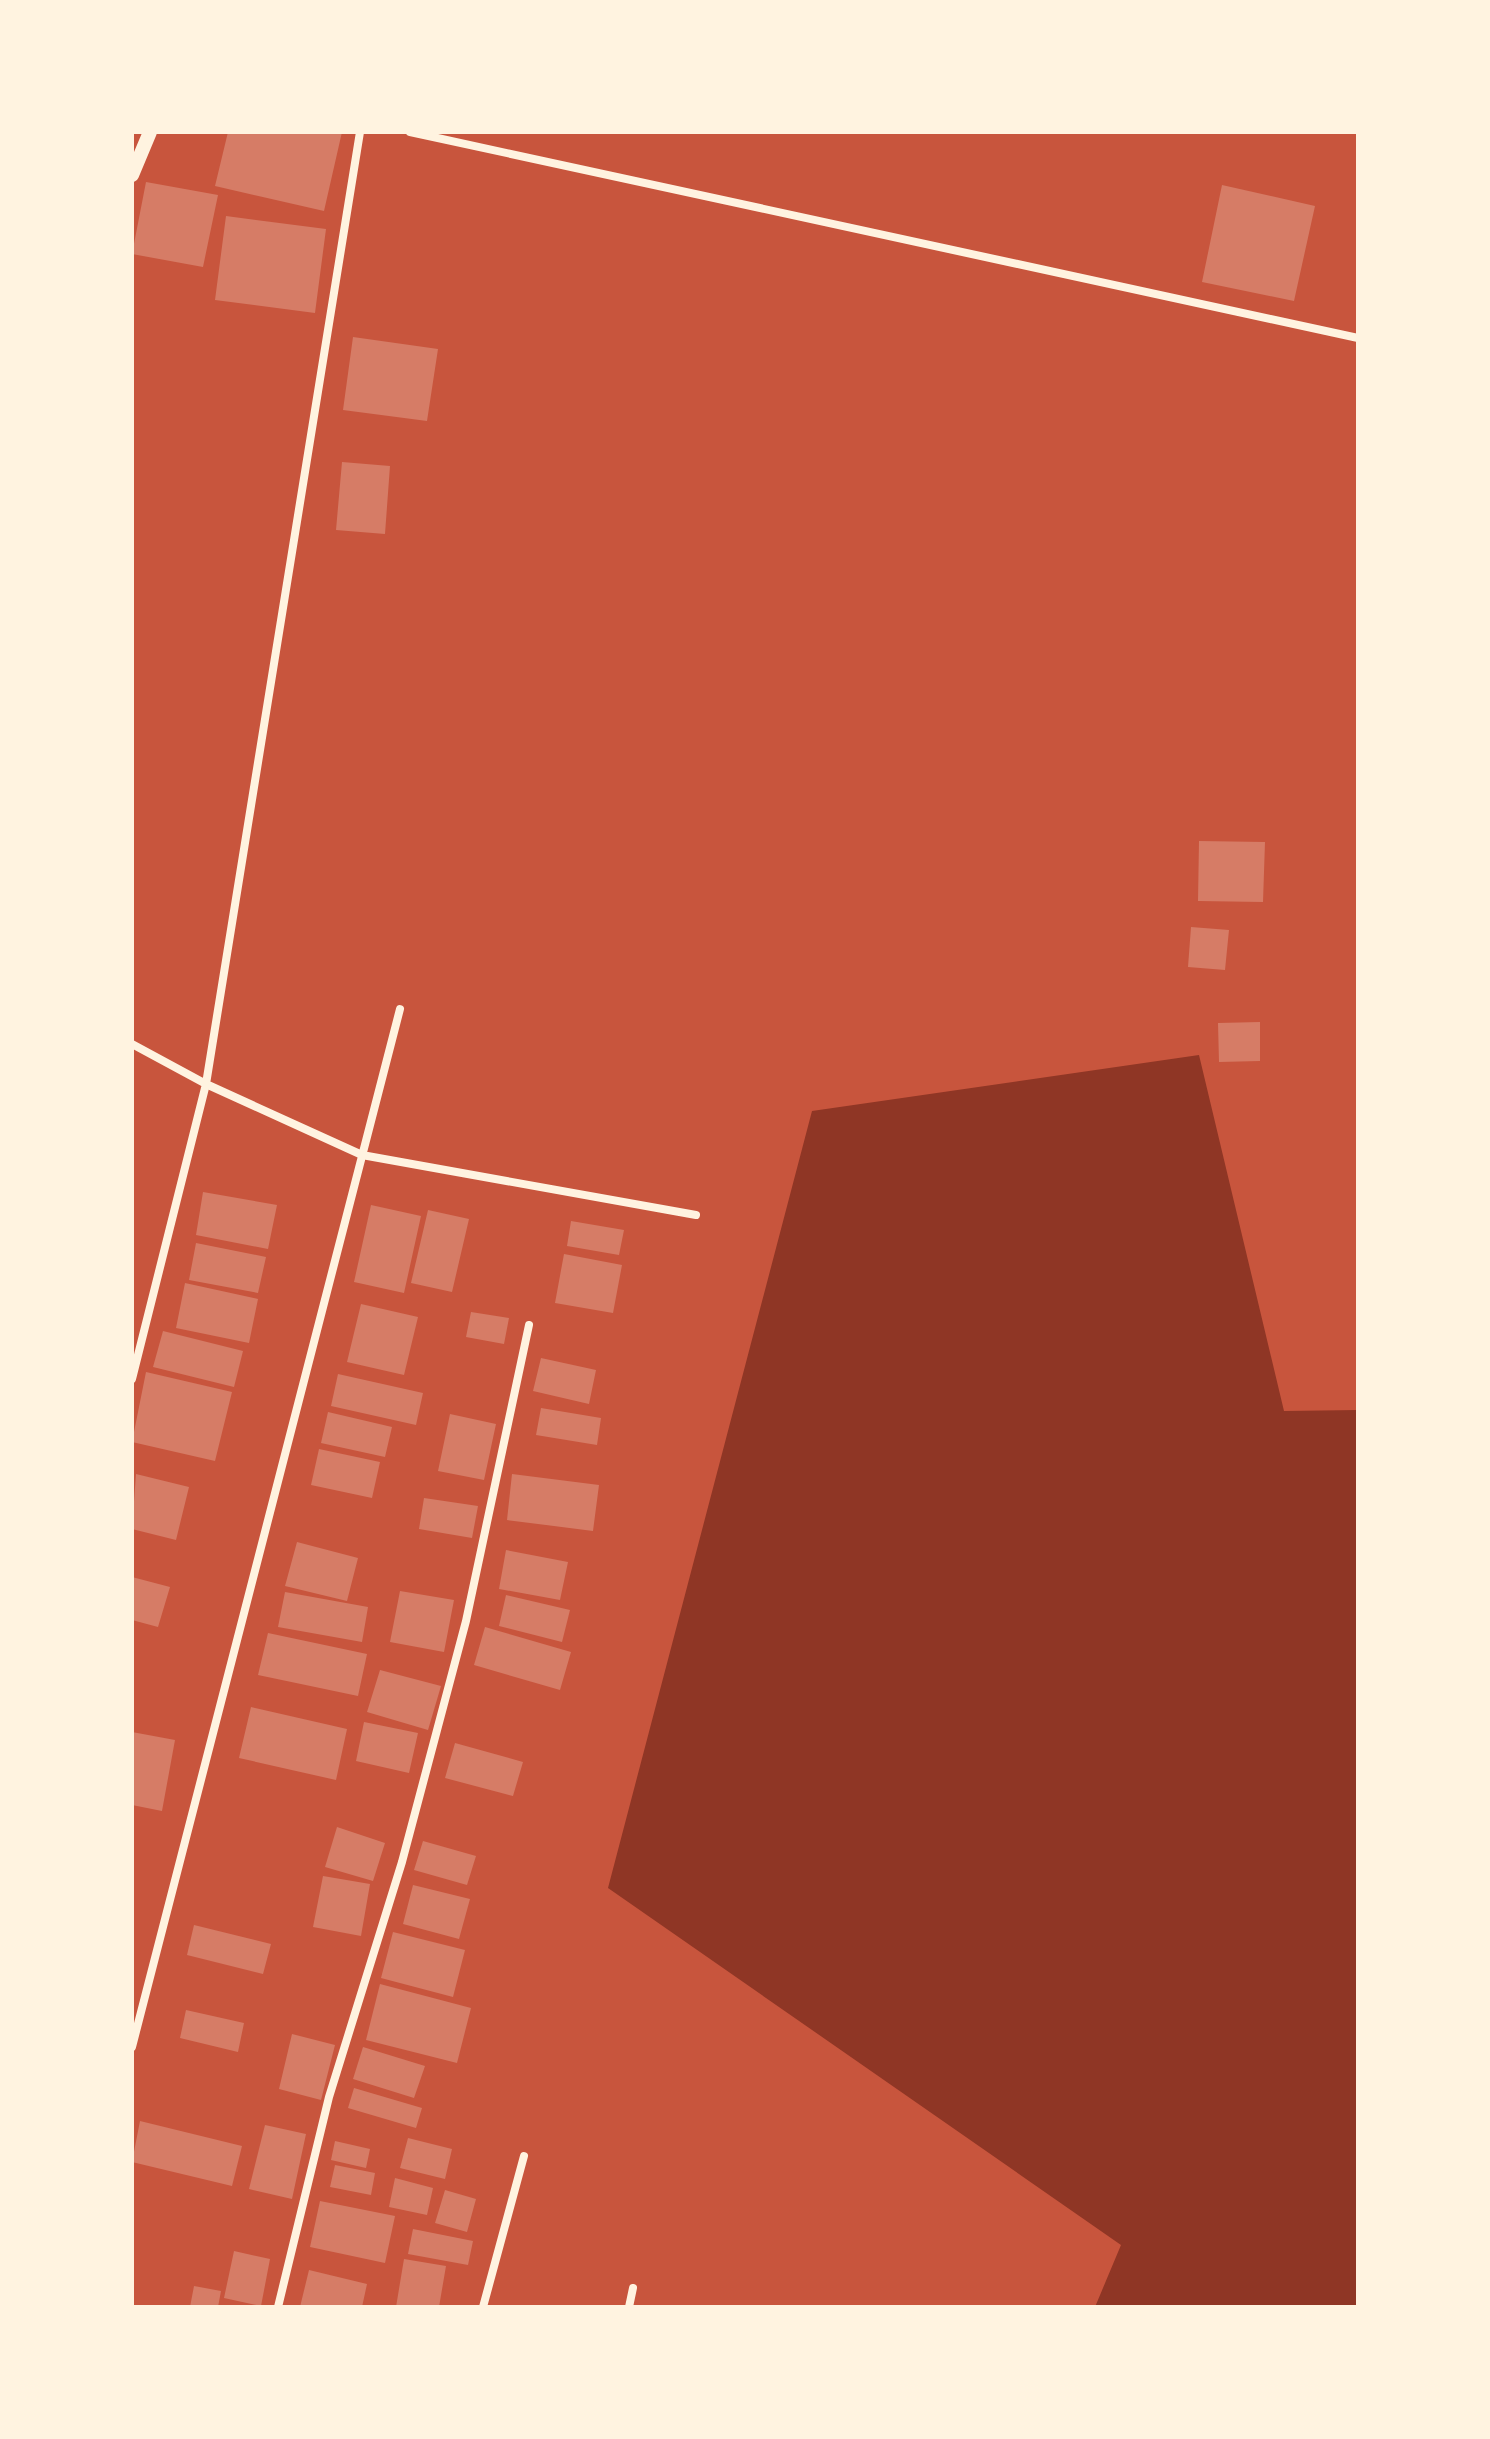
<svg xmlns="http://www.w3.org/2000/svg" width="1490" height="2439" viewBox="0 0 1490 2439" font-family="'Roboto Condensed',sans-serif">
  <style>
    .water { fill: #8f3625 }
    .building { fill: #d67c66 }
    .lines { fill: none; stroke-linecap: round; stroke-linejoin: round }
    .minor { stroke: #fff3e0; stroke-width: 8 }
    .tertiary { stroke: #fff3e0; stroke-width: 14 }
  </style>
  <rect width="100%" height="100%" fill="#c8553d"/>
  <path class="water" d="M 1199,1055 L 1284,1411 L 1358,1410 L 1358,2307 L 1095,2307 L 1121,2245 L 608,1888 L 812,1111 Z"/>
  <path class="building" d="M 228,132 L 342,132 L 324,211 L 215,186 Z
    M 146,182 L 218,195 L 203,267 L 132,254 Z
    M 1222,185 L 1315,206 L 1294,301 L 1202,282 Z
    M 226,216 L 326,229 L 315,313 L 215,300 Z
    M 353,337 L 438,349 L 427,421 L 343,410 Z
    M 342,462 L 390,466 L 385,534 L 336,530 Z
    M 1199,841 L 1265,842 L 1263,902 L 1198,901 Z
    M 1191,927 L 1229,930 L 1225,970 L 1188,967 Z
    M 1260,1022 L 1260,1061 L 1219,1062 L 1218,1023 Z
    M 203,1192 L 277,1205 L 268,1249 L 196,1235 Z
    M 371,1205 L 421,1216 L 404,1293 L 354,1282 Z
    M 428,1210 L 469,1219 L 452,1292 L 411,1283 Z
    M 571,1221 L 624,1230 L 619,1255 L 567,1246 Z
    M 196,1243 L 266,1257 L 258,1293 L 189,1280 Z
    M 564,1254 L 622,1265 L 613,1313 L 555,1303 Z
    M 185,1283 L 258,1299 L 249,1343 L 176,1328 Z
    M 361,1304 L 418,1317 L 404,1375 L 347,1362 Z
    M 471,1312 L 509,1318 L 504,1344 L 466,1337 Z
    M 163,1331 L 243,1351 L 234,1387 L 153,1367 Z
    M 541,1358 L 596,1370 L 589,1404 L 533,1391 Z
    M 146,1372 L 232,1392 L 215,1461 L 132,1442 Z
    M 338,1374 L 423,1393 L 416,1425 L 331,1406 Z
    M 541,1408 L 601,1418 L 597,1445 L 536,1435 Z
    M 328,1412 L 392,1427 L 385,1457 L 321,1443 Z
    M 450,1414 L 496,1424 L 484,1480 L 438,1471 Z
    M 319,1449 L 380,1462 L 372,1498 L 311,1485 Z
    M 136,1474 L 189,1487 L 176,1540 L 132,1529 Z
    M 512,1474 L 599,1485 L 593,1531 L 507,1520 Z
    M 424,1498 L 478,1506 L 472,1538 L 419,1529 Z
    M 297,1542 L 358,1558 L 347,1601 L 285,1586 Z
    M 506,1550 L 568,1562 L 560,1600 L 499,1589 Z
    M 132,1577 L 170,1587 L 158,1627 L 132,1620 Z
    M 400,1591 L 454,1600 L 444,1652 L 390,1642 Z
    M 285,1592 L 368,1607 L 362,1642 L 278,1627 Z
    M 506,1595 L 570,1610 L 562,1642 L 499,1626 Z
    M 485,1627 L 571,1652 L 560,1690 L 474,1665 Z
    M 268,1633 L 367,1654 L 358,1696 L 258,1675 Z
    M 380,1670 L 441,1686 L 428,1730 L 367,1712 Z
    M 251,1707 L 347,1729 L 336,1780 L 239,1758 Z
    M 364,1722 L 418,1733 L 409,1773 L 356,1761 Z
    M 132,1732 L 175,1740 L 162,1811 L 132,1805 Z
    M 455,1743 L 523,1762 L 513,1796 L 445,1778 Z
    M 337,1827 L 385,1843 L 373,1881 L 325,1867 Z
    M 423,1841 L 476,1856 L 467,1885 L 414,1870 Z
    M 323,1876 L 370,1884 L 361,1936 L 313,1927 Z
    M 413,1885 L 470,1899 L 459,1939 L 403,1924 Z
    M 194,1925 L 271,1944 L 263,1974 L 187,1955 Z
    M 393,1932 L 465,1950 L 453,1997 L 381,1978 Z
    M 380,1984 L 471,2008 L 457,2063 L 366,2040 Z
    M 186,2010 L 244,2023 L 238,2052 L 180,2038 Z
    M 292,2034 L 335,2045 L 321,2100 L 279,2089 Z
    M 363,2047 L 425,2066 L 414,2098 L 353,2079 Z
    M 354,2088 L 422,2108 L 416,2128 L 348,2108 Z
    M 140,2121 L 242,2146 L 232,2186 L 132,2162 Z
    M 265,2125 L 306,2134 L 292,2199 L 249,2189 Z
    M 408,2138 L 452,2149 L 445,2179 L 400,2168 Z
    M 335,2141 L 370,2149 L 366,2168 L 331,2160 Z
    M 335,2165 L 375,2173 L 371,2195 L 330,2187 Z
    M 395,2178 L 433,2188 L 427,2215 L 389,2207 Z
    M 445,2190 L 476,2199 L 467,2232 L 435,2223 Z
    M 320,2201 L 395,2216 L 385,2263 L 310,2247 Z
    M 413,2229 L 473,2241 L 468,2265 L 408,2254 Z
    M 234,2251 L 270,2259 L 261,2306 L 224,2298 Z
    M 404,2259 L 446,2266 L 439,2307 L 396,2307 Z
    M 309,2270 L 367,2284 L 362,2307 L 300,2307 Z
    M 194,2286 L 221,2291 L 218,2307 L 190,2307 Z"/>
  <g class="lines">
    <path class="minor" d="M 410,132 L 1358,338
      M 132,1044 L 206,1084 L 362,1155 L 696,1215
      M 132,1379 L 206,1084 L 360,132
      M 132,2047 L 400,1009
      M 278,2307 L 329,2097 L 402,1862 L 466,1621 L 529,1325
      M 483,2307 L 524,2156
      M 629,2307 L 633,2288"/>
    <path class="tertiary" d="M 132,175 L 150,132"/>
  </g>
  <rect width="1490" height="2439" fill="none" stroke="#fff3e0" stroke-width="268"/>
</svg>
